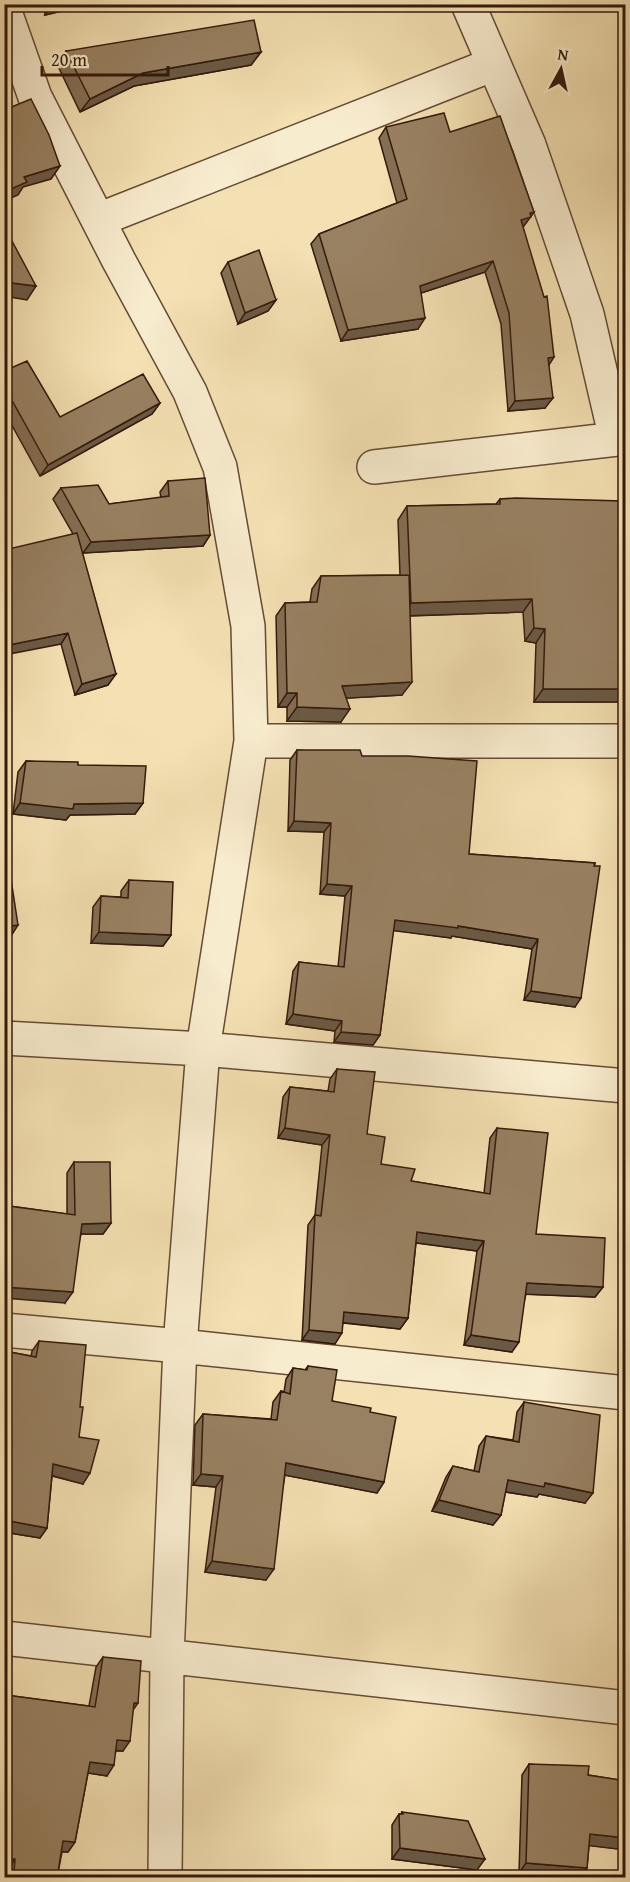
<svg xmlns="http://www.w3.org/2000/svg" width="630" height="1882" viewBox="0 0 630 1882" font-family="'Gentium Book Plus',serif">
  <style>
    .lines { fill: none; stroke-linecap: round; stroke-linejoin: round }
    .minor-casing { stroke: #654b35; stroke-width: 36 }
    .minor { stroke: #f8ecce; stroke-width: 33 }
    .wall { fill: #836f54; stroke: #35190b; stroke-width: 1.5 }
    .shaded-wall { fill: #6a5a45; stroke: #35190b; stroke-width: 1.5 }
    .building { fill: #988162; stroke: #35190b; stroke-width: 1.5 }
  </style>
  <rect width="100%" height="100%" fill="#f4e1b3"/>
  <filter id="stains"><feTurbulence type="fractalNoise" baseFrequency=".00333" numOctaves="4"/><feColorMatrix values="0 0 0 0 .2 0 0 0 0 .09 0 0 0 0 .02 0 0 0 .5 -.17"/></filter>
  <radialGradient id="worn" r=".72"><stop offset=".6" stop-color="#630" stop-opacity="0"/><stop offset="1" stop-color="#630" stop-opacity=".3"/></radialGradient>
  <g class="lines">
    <defs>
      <path id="minor" d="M 468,4 L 529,145 L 587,314 L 616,439
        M 4,9 L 35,97 L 119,261 L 190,392 L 220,467 L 248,626 L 251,741 L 203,1049 L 180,1346 L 167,1656 L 165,1878
        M 98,220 L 494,64
        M 374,467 L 626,438
        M 251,741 L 626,741
        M 4,1038 L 203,1049 L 626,1086
        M 4,1330 L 180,1346 L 626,1393
        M 4,1638 L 626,1708"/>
    </defs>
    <use href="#minor" class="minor-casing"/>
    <use href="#minor" class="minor"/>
  </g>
  <path class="wall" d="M 44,4 L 91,4 L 45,15 Z
    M 66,51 L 261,52 L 251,65 L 134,86 L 80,112 L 57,64 Z
    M 386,127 L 450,132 L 534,212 L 523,227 L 549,364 L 545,408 L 508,411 L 501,324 L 485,272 L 421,293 L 418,329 L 341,341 L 311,244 L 319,234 L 397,203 L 379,138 Z
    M 228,262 L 276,300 L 268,311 L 238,324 L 221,273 Z
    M 4,371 L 60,417 L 160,403 L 152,414 L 40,476 L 4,411 Z
    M 168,481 L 210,535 L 203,546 L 83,553 L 82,552 L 108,685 L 75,695 L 61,644 L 73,534 L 53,499 L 61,488 L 109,504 L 161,498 L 160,492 Z
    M 500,499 L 626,702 L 534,702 L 536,643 L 525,641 L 523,612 L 410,616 L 402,695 L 346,698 L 341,722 L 287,721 L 287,707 L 278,707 L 276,616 L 285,603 L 310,602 L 312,589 L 321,576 L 400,575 L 398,520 L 407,506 L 496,504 Z
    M 297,750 L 362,756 L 469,854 L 595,863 L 575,1007 L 524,1000 L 532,949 L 452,936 L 451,938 L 393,930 L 380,1035 L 373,1045 L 334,1042 L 335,1031 L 286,1024 L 293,971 L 299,962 L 338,967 L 345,896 L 320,894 L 324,832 L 288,831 L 290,760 Z
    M 26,761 L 78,765 L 143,803 L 135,814 L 70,815 L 66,820 L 13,814 L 18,772 Z
    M 129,880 L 171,935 L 163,946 L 91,943 L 93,907 L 101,896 L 121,897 L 121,891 Z
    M 337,1069 L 381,1164 L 411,1181 L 484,1193 L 490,1138 L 497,1128 L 536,1234 L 603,1287 L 595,1297 L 526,1294 L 512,1352 L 464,1345 L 477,1251 L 416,1243 L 408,1318 L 400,1329 L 343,1323 L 335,1344 L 302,1340 L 308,1225 L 315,1215 L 322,1145 L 278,1138 L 283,1097 L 290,1087 L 328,1091 L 330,1079 Z
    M 74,1162 L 111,1223 L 103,1234 L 81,1234 L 65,1303 L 9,1206 L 67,1214 L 67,1173 Z
    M 39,1341 L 80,1407 L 79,1437 L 83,1484 L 52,1476 L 47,1528 L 40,1538 L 4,1532 L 4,1351 L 31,1356 L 32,1351 Z
    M 308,1366 L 332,1401 L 370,1412 L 384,1482 L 377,1493 L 285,1475 L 266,1580 L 205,1572 L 216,1487 L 193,1485 L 195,1425 L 203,1414 L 271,1419 L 273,1402 L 281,1391 L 284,1392 L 286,1379 L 293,1368 L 305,1370 Z
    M 524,1402 L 585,1503 L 539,1494 L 537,1497 L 505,1492 L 501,1515 L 493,1525 L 432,1511 L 446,1477 L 453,1466 L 474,1471 L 479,1446 L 486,1436 L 513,1440 L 517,1412 Z
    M 103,1657 L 133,1710 L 123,1751 L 116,1751 L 107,1776 L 88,1773 L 75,1842 L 68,1852 L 62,1852 L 57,1878 L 7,1878 L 8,1870 L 4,1870 L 4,1697 L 6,1695 L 89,1706 L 96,1667 Z
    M 529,1764 L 588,1775 L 626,1781 L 626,1850 L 589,1845 L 587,1868 L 580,1878 L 519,1873 L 522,1775 Z
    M 402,1812 L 477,1870 L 392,1859 L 392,1825 L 399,1814 L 401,1814 Z"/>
  <path class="shaded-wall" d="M 53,4 L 91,4 L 45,15 Z
    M 261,52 L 251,65 L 134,86 L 80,112 L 90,99 L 143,73 Z
    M 60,166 L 51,179 L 23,187 L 18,195 L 4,201 L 4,192 L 24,177 Z
    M 534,212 L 523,227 L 521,220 L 530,213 Z
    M 493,261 L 485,272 L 412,296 L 420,286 Z
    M 4,282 L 36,286 L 27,300 L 4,296 Z
    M 276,300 L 268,311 L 238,324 L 245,313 Z
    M 425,318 L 418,329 L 341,341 L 348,330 Z
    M 554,357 L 547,368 L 548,358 Z
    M 553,398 L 545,408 L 508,411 L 515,401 Z
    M 160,403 L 152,414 L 40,476 L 48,465 Z
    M 210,535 L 203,546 L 83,553 L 91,542 Z
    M 532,599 L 523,612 L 402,616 L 411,603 Z
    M 534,628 L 545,629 L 536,643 L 525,641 Z
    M 68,633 L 61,644 L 4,655 L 4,646 Z
    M 116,674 L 108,685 L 75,695 L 82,684 Z
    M 412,682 L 402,695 L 333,699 L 342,686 Z
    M 543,689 L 626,689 L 626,702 L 534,702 Z
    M 287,693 L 297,693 L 287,707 L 278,707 Z
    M 297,707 L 350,709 L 341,722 L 287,721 Z
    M 20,803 L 74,804 L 143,803 L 135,814 L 70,815 L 66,820 L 13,814 Z
    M 294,821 L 331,823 L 324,832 L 288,831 Z
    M 327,884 L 352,886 L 345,896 L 320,894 Z
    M 395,920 L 458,926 L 538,939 L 532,949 L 452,936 L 451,938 L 388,930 Z
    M 18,925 L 11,936 L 4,937 L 4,927 Z
    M 99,932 L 171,935 L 163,946 L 91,943 Z
    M 531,991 L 581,998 L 575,1007 L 524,1000 Z
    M 293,1014 L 342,1021 L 335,1031 L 286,1024 Z
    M 341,1032 L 380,1035 L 373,1045 L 334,1042 Z
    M 285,1128 L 330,1135 L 322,1145 L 278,1138 Z
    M 111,1223 L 103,1234 L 75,1234 L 82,1224 Z
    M 417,1232 L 484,1241 L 477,1251 L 410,1242 Z
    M 527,1283 L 603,1287 L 595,1297 L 520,1294 Z
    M 4,1287 L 73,1292 L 65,1303 L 4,1298 Z
    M 344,1312 L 408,1318 L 400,1329 L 337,1322 Z
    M 309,1330 L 342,1333 L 335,1344 L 302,1340 Z
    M 471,1335 L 519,1342 L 512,1352 L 464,1345 Z
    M 286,1463 L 384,1482 L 377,1493 L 279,1474 Z
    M 53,1464 L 90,1473 L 83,1484 L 46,1474 Z
    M 201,1474 L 223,1476 L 216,1487 L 193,1485 Z
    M 508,1480 L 545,1483 L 593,1493 L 585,1503 L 539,1494 L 537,1497 L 500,1491 Z
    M 439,1500 L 501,1515 L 493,1525 L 432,1511 Z
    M 4,1520 L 47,1528 L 40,1538 L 4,1532 Z
    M 212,1561 L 274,1569 L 266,1580 L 205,1572 Z
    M 134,1703 L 138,1703 L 131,1713 Z
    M 117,1740 L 130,1741 L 123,1751 L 110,1750 Z
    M 90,1762 L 114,1765 L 107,1776 L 82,1772 Z
    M 590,1834 L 626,1838 L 626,1850 L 583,1845 Z
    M 63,1841 L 75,1842 L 68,1852 L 56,1851 Z
    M 400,1848 L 485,1859 L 477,1870 L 392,1859 Z
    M 8,1859 L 15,1859 L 8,1870 L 4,1870 L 4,1864 Z
    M 526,1863 L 587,1868 L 580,1878 L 519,1873 Z
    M 14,1873 L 43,1878 L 11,1878 Z"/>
  <path class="building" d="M 254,20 L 261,52 L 143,73 L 90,99 L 66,51 Z
    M 31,99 L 49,135 L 60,166 L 24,177 L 27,182 L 4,192 L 4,110 Z
    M 444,113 L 450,132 L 500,116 L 534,212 L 530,213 L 531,217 L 521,220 L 544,297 L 547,296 L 554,357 L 548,358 L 553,398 L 515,401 L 509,313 L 493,261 L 420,286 L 425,318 L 348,330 L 319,234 L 407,199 L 386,127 Z
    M 4,226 L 36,286 L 4,282 Z
    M 259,250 L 276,300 L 245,313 L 228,262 Z
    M 27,361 L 60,417 L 143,374 L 160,403 L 48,465 L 4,386 L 4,371 Z
    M 205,478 L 210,535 L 91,542 L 61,488 L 98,485 L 109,504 L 169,496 L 168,481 Z
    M 516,498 L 623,501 L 625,522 L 626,522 L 626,689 L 543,689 L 545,629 L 534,628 L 532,599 L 411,603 L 407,506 L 500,504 L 500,499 Z
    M 77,533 L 116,674 L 82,684 L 68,633 L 4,646 L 4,550 Z
    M 409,575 L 412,682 L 342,686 L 350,709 L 297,707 L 297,693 L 287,693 L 285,603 L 317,602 L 321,576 Z
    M 297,750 L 360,750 L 362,756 L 408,756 L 477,761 L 469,854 L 595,863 L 594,866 L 600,866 L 581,998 L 531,991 L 538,939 L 458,926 L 458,928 L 395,920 L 380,1035 L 341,1032 L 342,1021 L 293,1014 L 299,962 L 344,967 L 352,886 L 327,884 L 331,823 L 294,821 Z
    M 26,761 L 78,762 L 78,765 L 146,766 L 143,803 L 74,804 L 73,809 L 20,803 Z
    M 4,833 L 18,925 L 4,927 Z
    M 129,880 L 173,882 L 171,935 L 99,932 L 101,896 L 128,898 Z
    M 337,1069 L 375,1072 L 367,1134 L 385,1137 L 381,1164 L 415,1169 L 411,1181 L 490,1194 L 497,1128 L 548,1133 L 536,1234 L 605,1238 L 603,1287 L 527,1283 L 519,1342 L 471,1335 L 484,1241 L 417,1232 L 408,1318 L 344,1312 L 342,1333 L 309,1330 L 315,1215 L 321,1216 L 330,1135 L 285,1128 L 290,1087 L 334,1092 Z
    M 74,1162 L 110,1162 L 111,1223 L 82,1224 L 73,1292 L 4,1287 L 4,1167 L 11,1167 L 9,1206 L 75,1215 Z
    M 39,1341 L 86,1345 L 80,1407 L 83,1407 L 79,1437 L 99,1440 L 90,1473 L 53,1464 L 47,1528 L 4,1520 L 4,1351 L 36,1357 Z
    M 308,1366 L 337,1370 L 332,1401 L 371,1408 L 370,1412 L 396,1417 L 384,1482 L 286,1463 L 274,1569 L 212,1561 L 223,1476 L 201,1474 L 203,1414 L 277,1420 L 281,1391 L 290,1394 L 293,1368 L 307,1370 Z
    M 524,1402 L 600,1415 L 593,1493 L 545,1483 L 544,1487 L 508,1480 L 501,1515 L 439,1500 L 453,1466 L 479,1472 L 486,1436 L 519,1442 Z
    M 103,1657 L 141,1661 L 138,1703 L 134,1703 L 130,1741 L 117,1740 L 114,1765 L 90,1762 L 75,1842 L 63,1841 L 57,1878 L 43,1878 L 14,1873 L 15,1859 L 8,1859 L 6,1695 L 95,1707 Z
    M 529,1764 L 589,1766 L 588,1775 L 626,1781 L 626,1838 L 590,1834 L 587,1868 L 526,1863 Z
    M 402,1812 L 468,1821 L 485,1859 L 400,1848 L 399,1814 L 403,1814 Z"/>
  <rect width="630" height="1882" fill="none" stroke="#f4e1b3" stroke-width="24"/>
  <rect x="6" y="6" width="618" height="1870" fill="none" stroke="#35190b" stroke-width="3"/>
  <rect x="12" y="12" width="606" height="1858" fill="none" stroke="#35190b" stroke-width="1.5"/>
  <g transform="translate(561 69) rotate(8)" stroke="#f8ecce" stroke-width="4.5" paint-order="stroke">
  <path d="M0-4.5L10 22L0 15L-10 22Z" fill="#35190b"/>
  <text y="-9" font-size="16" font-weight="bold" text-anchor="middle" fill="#35190b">N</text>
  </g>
  <path d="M42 66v9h126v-9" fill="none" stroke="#35190b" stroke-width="3"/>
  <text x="51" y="66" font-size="18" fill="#35190b" stroke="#f8ecce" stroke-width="4.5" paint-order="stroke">20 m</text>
  <rect width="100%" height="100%" filter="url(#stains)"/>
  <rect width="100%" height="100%" fill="url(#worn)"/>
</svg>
